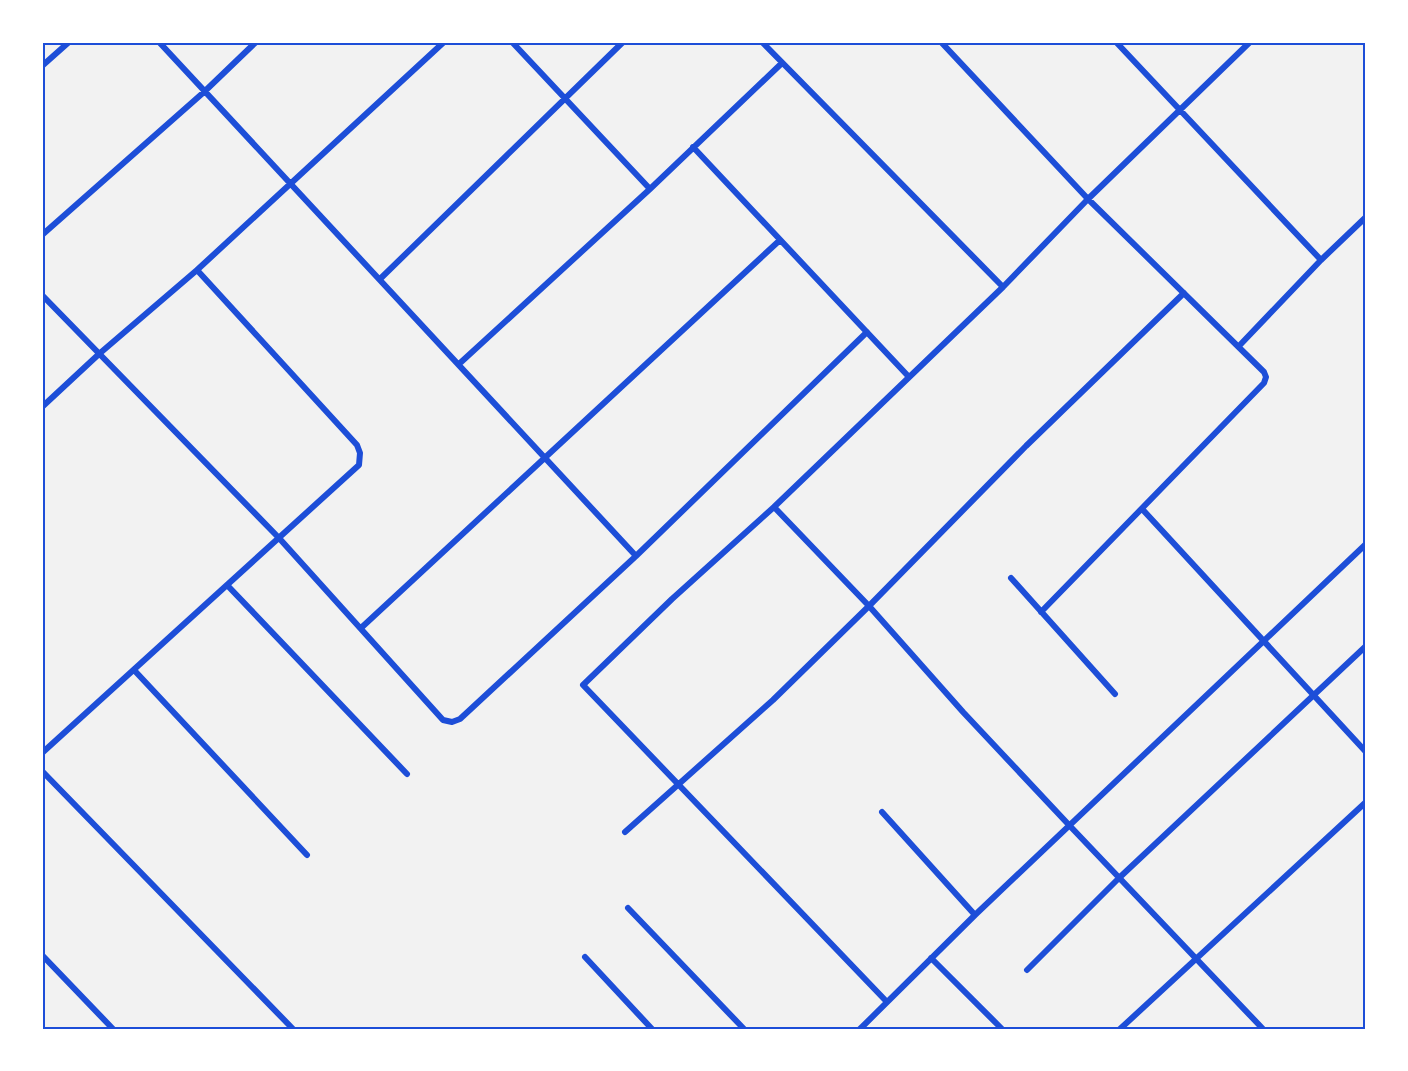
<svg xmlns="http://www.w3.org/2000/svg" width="1408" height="1071" viewBox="0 0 1408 1071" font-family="'Roboto Condensed',sans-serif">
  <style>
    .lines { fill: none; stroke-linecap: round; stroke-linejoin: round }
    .minor { stroke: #1d4ed8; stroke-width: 6 }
    .neatline { fill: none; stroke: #1d4ed8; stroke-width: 2 }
  </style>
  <rect width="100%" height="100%" fill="#f2f2f2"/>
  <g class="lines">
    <path class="minor" d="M 159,42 L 636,556
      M 512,42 L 650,189
      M 762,42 L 1003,287 L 774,507 L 672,599 L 583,685 L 887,1002
      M 941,42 L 1088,199 L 1264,372 L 1266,377 L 1264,383 L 1041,612
      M 1116,42 L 1321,260
      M 42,66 L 69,42
      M 693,147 L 909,377
      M 42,235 L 204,92 L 256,42
      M 380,279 L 623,42
      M 1003,287 L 1088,199 L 1250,42
      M 42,295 L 279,538 L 443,720 L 452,722 L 460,719 L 636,556 L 867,332
      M 1239,346 L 1321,260 L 1366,217
      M 459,364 L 650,189 L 782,63
      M 42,407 L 99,354 L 197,270 L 444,42
      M 774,507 L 869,606 L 963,712 L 1069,825 L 1263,1029
      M 1143,510 L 1366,752
      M 1011,578 L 1115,694
      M 227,585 L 407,774
      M 361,628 L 780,240
      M 134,670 L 307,855
      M 42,753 L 359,465 L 360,453 L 357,445 L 197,270
      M 42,771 L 293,1029
      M 625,832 L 773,700 L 869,606 L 1026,446 L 1184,293
      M 628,908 L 744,1029
      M 975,915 L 1366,544
      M 42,955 L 113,1029
      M 585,957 L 652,1029
      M 931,958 L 1002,1029
      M 1027,970 L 1119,878 L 1366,646
      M 860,1029 L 975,915 L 882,812
      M 1120,1029 L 1366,802"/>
  </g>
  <rect width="1408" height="1071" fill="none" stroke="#ffffff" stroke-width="87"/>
  <rect x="44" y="44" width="1320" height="984" class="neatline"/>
</svg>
